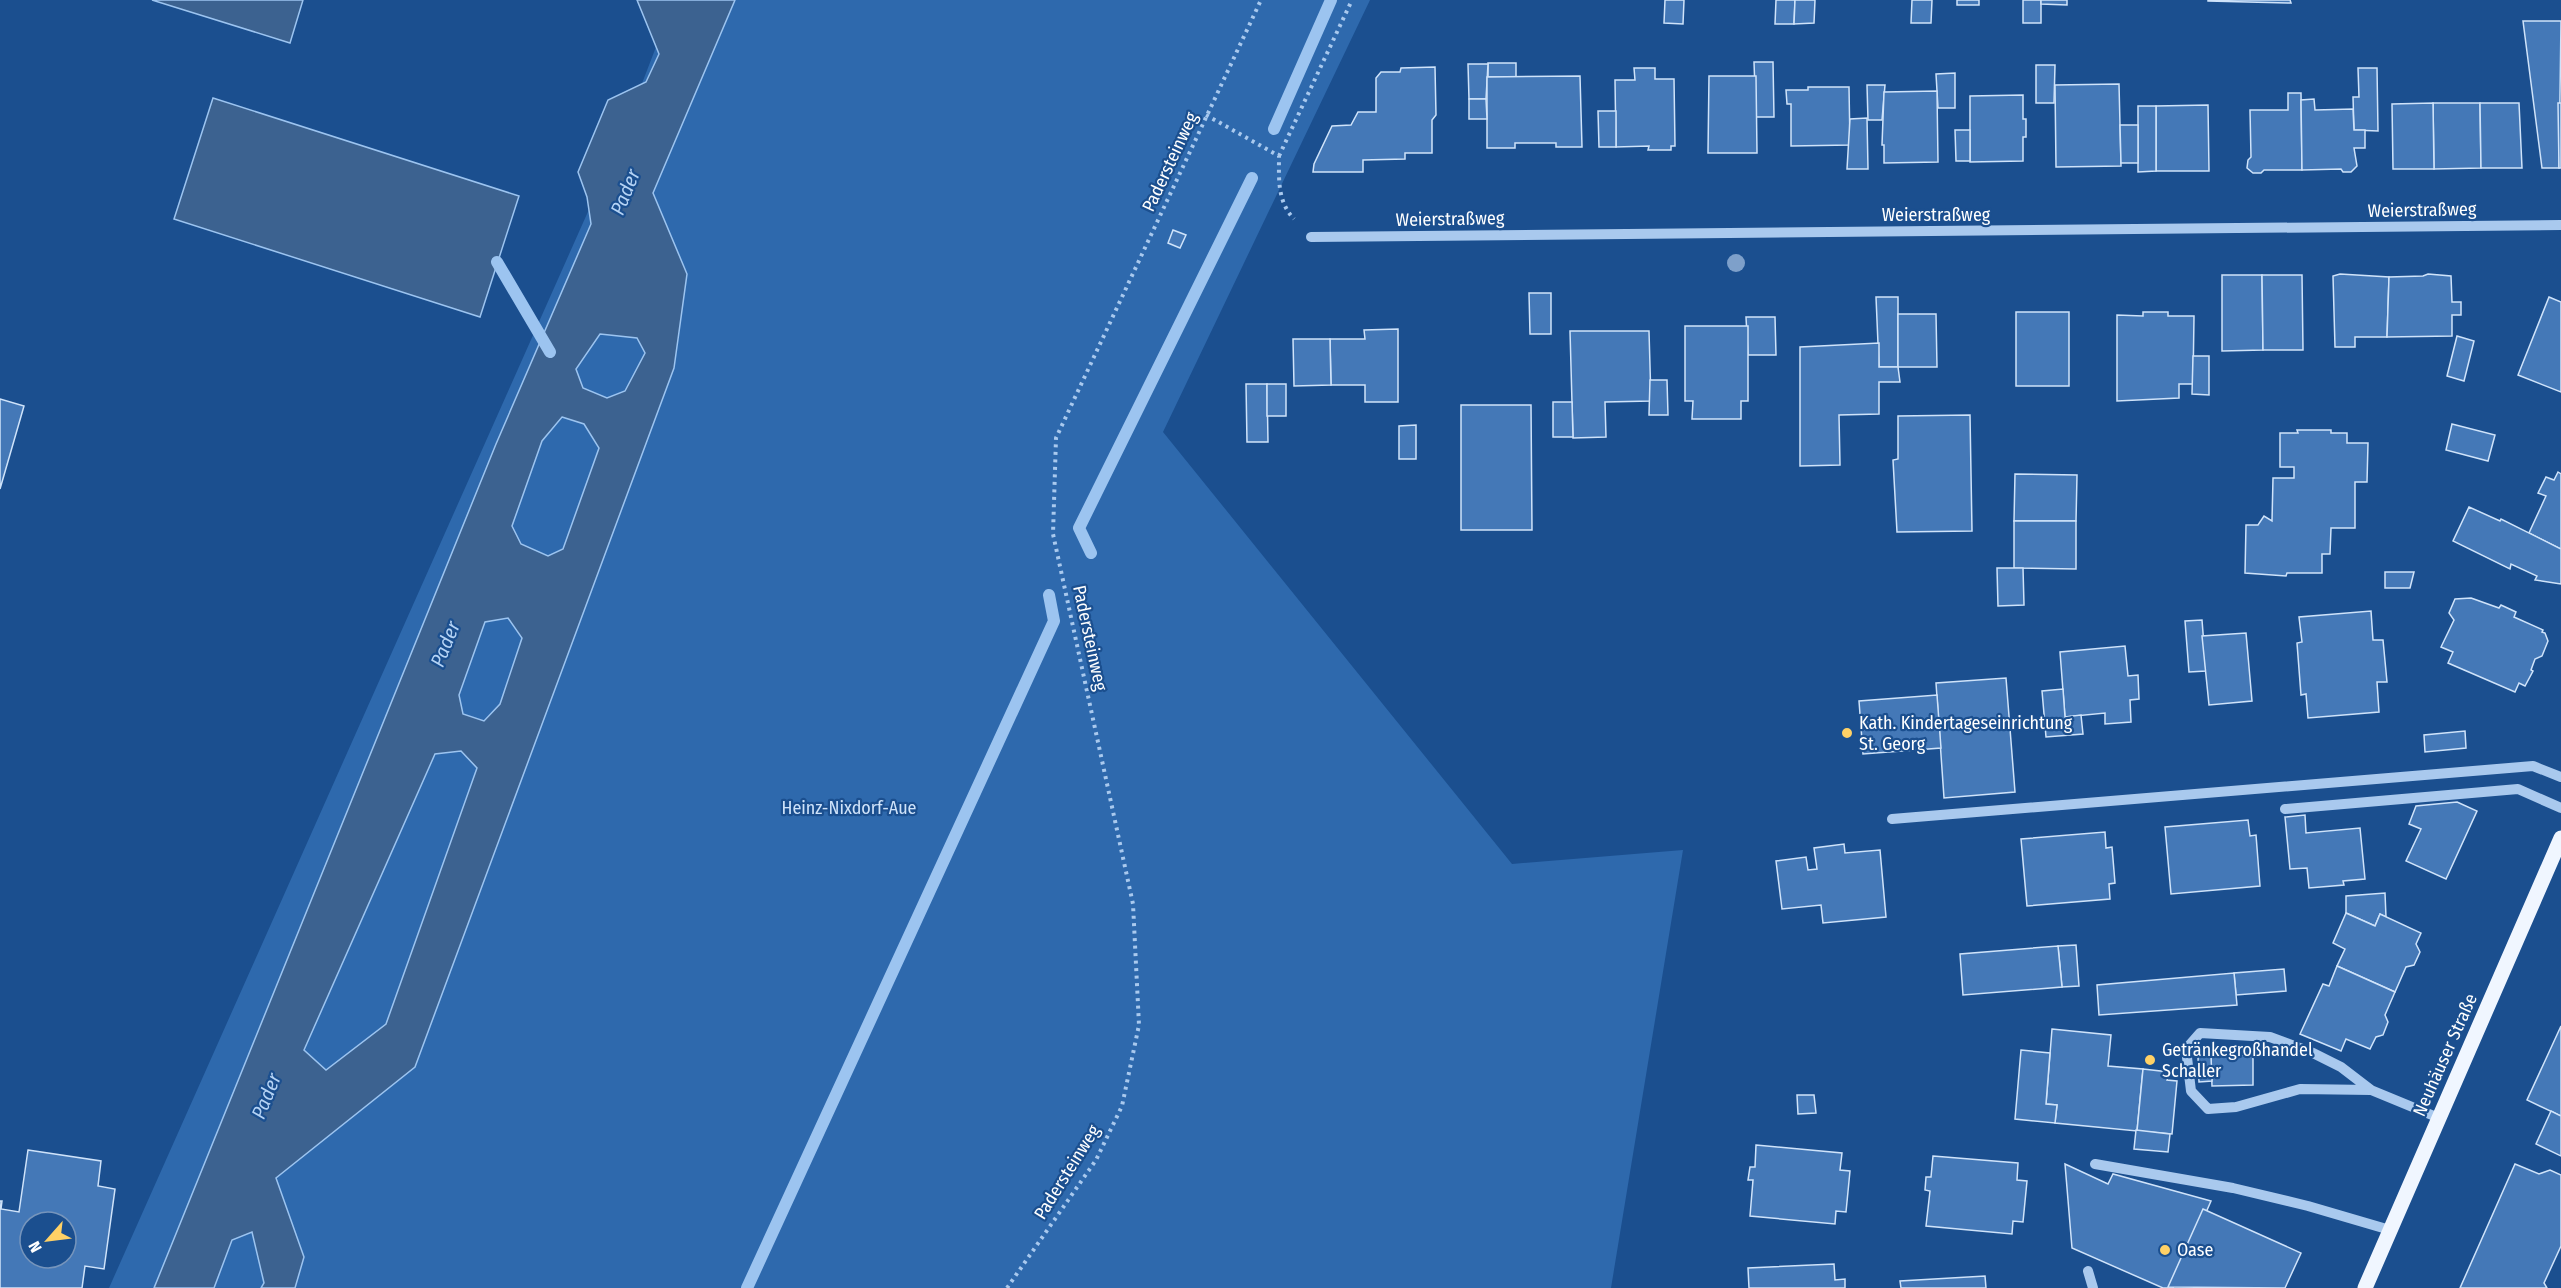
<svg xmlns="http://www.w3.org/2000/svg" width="2561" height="1288" font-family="'Fira Sans Condensed',sans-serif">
<rect width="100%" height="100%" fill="#1b4f8f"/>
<path fill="#2e69ad" d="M674,0h696l-207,432 349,432 171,-14 -72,438h-1502l514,-1155z"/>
<g fill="#3c6290" stroke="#9cc4f0" stroke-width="1.5" fill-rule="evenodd">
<path d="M152,0h151l-13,43z"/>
<path d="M637,0h98l-82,193 34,81 -13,94 -259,699 -139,111 28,79 -9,31h-34l3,-5 -12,-51 -20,8 -18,48h-60l342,-844 95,-220 -4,-27 -9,-25 30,-72 38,-18 13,-28zM600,334l37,4 8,15 -20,38 -18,7 -24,-10 -7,-19zM562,417l22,7 15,24 -36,101 -15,7 -27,-12 -9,-18 30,-85zM508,618l14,20 -22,66 -16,17 -21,-7 -4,-19 26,-73zM461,751l16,17 -91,256 -60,46 -22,-20 131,-296z"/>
<path d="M213,98l306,98 -39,121 -306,-98z"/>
</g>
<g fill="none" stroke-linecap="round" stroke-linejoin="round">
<g stroke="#9cc4f0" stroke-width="12">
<path d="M1274,129l57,-129"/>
<path d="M497,262l53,90"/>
<path d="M1091,553l-12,-25 173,-350"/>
<path d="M747,1288l307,-667 -5,-26"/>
</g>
</g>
<g fill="#4478b7" stroke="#cfe3fa" stroke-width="1.5" fill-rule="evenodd">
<path d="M1665,0h19l-1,24 -19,-1z"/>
<path d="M1776,0h19l-1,24h-19z"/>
<path d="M1795,0h20l-1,23 -20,1z"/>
<path d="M1912,0h20l-1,23h-20z"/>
<rect x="1957" y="0" width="22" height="5"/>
<rect x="2023" y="0" width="18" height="23"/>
<path d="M2041,0h26v5l-26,-1z"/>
<path d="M2290,0l1,3 -83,-2v-1z"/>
<path d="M2523,21h38l-2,147h-17z"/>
<path d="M1754,62h19l1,55h-18z"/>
<path d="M1516,63v14h-28v-14z"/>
<path d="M1468,64h20l-2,35h-17z"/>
<path d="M2036,65h19l-1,38h-18z"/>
<path d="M1435,67l1,48 -4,5v33h-27v6l-42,1v12h-50l1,-8 18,-38 19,-1 7,-13h18v-34l5,-6h19l1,-4z"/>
<path d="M1634,68h21v11h19l1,67h-4v4h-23l1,-4 -33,1 -1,-67h20z"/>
<path d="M2358,68h19l1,63 -24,-1 -1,-33h6z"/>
<path d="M1955,73v35h-17l-2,-34z"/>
<path d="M1580,76l2,71h-26v-4h-41v5h-28v-71z"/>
<path d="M1709,76h47l1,77h-49z"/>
<path d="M2119,84l2,82 -65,1 -1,-82z"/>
<path d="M1867,85h18l-3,35h-14z"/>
<path d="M1808,87h41l1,58 -59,1v-42h-4l-1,-14h22z"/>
<path d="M1937,91l1,71 -54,1v-18h-2l2,-53z"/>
<path d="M2288,93h13l1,77h-38l-3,3h-8l-6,-5 1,-8 3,-3 -1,-47h38z"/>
<path d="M2023,95v24h3v18h-3v24l-53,1v-66z"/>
<path d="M1469,99h17l1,20h-18z"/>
<path d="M2314,99l1,11 38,-1 1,21h11v18h-11l3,18 -6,6h-8l-2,-3 -39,1 -1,-70z"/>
<path d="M2433,103h47l1,65 -47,1z"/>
<path d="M2433,103l1,66h-41l-1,-65z"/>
<path d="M2480,103h39l3,65h-41z"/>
<path d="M2558,103h3v65h-2z"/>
<path d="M2208,105l1,66h-53v-65z"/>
<path d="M2138,106h18v65l-18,1z"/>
<path d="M1598,111h18v36h-17z"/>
<path d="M1867,118l1,51h-21l3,-50z"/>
<path d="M2120,125h18v38h-17z"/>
<path d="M1955,130h15v31h-14z"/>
<path d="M1173,230l13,5 -6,13 -12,-5z"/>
<path d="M2340,274l49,3 -2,60h-32v10h-20l-2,-71z"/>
<path d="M2428,274l23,2 1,26h9v13h-9v21l-65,1 2,-60 34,-1z"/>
<path d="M2222,275h40l1,75 -41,1z"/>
<path d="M2262,275h40l1,75h-40z"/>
<path d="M1529,293h22v41h-21z"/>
<path d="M1876,297h22v70h-19z"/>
<path d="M2549,297l12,5v90l-43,-17z"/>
<rect x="2016" y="312" width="53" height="74"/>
<path d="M2143,312h25v4h26l-1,68h-14v14l-62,3v-86l26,1z"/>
<path d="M1898,314h38l1,53h-39z"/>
<path d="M1746,317h29l1,38h-28z"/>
<path d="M1685,326h63v75h-7v18h-49l1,-18h-8z"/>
<path d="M1398,329v73h-33v-17h-34l-1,-46h35l-1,-9z"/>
<path d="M1570,331h79l2,70 -46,1 1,35 -33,1z"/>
<path d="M2457,336l17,5 -10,40 -17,-5z"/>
<path d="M1293,339h37l1,46 -37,1z"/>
<path d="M1879,343v24h19l2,15h-21v32l-40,1 1,50 -40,1v-119z"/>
<path d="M2193,356h16v39l-17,-1z"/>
<path d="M1650,380h17l1,35h-19z"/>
<path d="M1246,384h21l1,58h-21z"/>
<rect x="1267" y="384" width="19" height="32"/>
<path d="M0,399l24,7 -24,83z"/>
<path d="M1553,402h19l1,35h-20z"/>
<path d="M1461,405h70l1,125h-71z"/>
<path d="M1970,415l2,116 -75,1 -4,-72 5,-1v-43z"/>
<path d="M2452,424l43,11 -7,26 -42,-11z"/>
<path d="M1416,425v34h-17v-33z"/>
<path d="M2297,430h34v3h16v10h21l-1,39h-12v46h-24l-1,26h-8v19h-35l-1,3 -41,-3 1,-48h12l6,-9 8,5 1,-43h21v-11h-14v-34h18z"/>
<path d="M2558,472l3,2v75l-32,-16 17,-37 -8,-3 8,-16 8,3z"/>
<path d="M2015,474l62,1 -1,46h-62z"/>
<path d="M2469,507l31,14 1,-2 60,30v35l-26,-4 2,-4 -26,-12 -1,5 -57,-28z"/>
<path d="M2014,521h62v48l-62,-1z"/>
<path d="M1997,568h26l1,37 -26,1z"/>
<path d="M2385,572h29l-4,16h-25z"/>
<path d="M2471,598l28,10 2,-3 15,7 -2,5 29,13 -1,2 3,1 3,8 -6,15 -7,3 -4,11 2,1 -8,15 -6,-3 -4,9 -67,-29 5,-11 -12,-5 13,-27 -5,-7 6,-14z"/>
<path d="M2371,611l2,29h10l4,42h-10l2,30 -71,6 -2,-24 -5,1 -4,-52 5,-1 -3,-25z"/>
<path d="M2202,620l4,51 -17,1 -4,-51z"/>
<path d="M2246,633l6,68 -43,4 -7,-69z"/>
<path d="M2125,646l3,30 10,-1 1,24 -9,1 1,22 -26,2v-11l-40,4 -5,-65z"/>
<path d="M2006,678l9,114 -71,6 -8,-115z"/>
<path d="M2063,689l2,28 16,-2 2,19 -37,3 -4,-46z"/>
<path d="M1937,695l4,53 -78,6 -4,-53z"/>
<path d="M2465,731l1,17 -41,4 -1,-17z"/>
<path d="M2457,802l20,9 -31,68 -40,-18 15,-32 -12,-5 7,-18z"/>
<path d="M2305,815l1,18 54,-5 5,51 -22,2 1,4 -35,3 -2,-20 -17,1 -5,-52z"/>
<path d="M2248,820l2,16 6,-1 4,51 -89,8 -6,-67z"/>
<path d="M2105,832l1,16 6,-1 3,36 -6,1 1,15 -83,7 -6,-67z"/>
<path d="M1844,844l1,9 35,-3 6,67 -63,6 -2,-18 -39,4 -6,-48 30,-4 2,13 9,-1 -3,-21z"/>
<path d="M2385,893l1,24 -6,-3 -5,12 -29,-13v-17z"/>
<path d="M2346,913l29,13 5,-12 41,19 -5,11 4,8 -6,13 -8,2 -11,25 -58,-26 8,-17 -12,-6z"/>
<path d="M2076,945l3,41 -17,1 -4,-41z"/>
<path d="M2058,946l4,41 -99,8 -3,-41z"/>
<path d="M2337,966l58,26 -10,23 3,7 -5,13 -7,2 -6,12 -24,-10 -5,12 -41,-17 23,-50 6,2z"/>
<path d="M2284,969l2,22 -50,4 -2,-22z"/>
<path d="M2234,973l3,32 -138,10 -2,-30z"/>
<path d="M2561,1026v90l-34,-16z"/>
<path d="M2052,1029l59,6 -3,31 35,3 -6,62 -82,-8 2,-18 -11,-1z"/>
<path d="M2021,1050l29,3 -4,51 11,1 -2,18 -40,-4z"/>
<path d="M2253,1055v30l-41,1 -1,-30z"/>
<path d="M2211,1056l1,25 -13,1 -1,-25z"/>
<path d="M2143,1069l26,3 -2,8 10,1 -5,53 -35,-3z"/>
<path d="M1797,1095h17l2,18 -18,1z"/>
<path d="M2551,1111l10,5v40l-25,-12z"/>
<path d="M2136,1130l34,4 -2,18 -34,-3z"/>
<path d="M1756,1145l86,8 -2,17 10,1 -4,41 -10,-1 -1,13 -85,-8 3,-36h-5l2,-13h5z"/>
<path d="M28,1150l73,11 -3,25 17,3 -11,80 -19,-3 -3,22h-82v-87h2l-1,8 18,3zM30,1222h36v36h-36z"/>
<path d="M1933,1156l85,7 -1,17 10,1 -4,41 -10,-1 -1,13 -86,-8 4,-35 -5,-1 1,-13h5z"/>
<path d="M2065,1164l43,20 5,-10 98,27 -38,87h-10l-91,-40z"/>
<path d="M2515,1164l24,10 11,-4 11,5v71l-17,37 3,5h-87z"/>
<path d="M2203,1209l98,44 -16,35 -117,-1z"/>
<path d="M1834,1264l1,16 10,-1v9h-96l-1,-20z"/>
<path d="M1985,1276l1,12h-85l-1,-7z"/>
</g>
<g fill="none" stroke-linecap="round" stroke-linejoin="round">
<g stroke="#a9c9ee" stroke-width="4" stroke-dasharray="3 4.5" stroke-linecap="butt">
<path d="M1206,115l73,41c0,23 -2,45 15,63"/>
<path d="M1279,156l73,-156"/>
<path d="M1007,1288l89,-128 26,-54 17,-81 -6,-121 -80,-370 3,-96 205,-438"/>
</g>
<g stroke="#a9c9ee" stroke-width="10">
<path d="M1311,237l1250,-12"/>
<path d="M2285,809l233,-20 43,19"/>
<path d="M1892,819l641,-53 28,11"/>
<path d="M2371,1090l-71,-1 -64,18 -28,2 -17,-18 -5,-42 14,-16 70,4 43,16 28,14 30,23 68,28"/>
<path d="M2095,1164l138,24 75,18 82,24"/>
<path d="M2088,1271l5,17"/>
</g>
<path stroke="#f0f6ff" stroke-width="15" d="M2365,1288l196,-450"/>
</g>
<circle fill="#7ea0ca" cx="1736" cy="263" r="9"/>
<g fill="#ffd166" stroke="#1b4f8f" stroke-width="2">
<circle cx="1847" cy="733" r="6"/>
<circle cx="2150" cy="1060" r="6"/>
<circle cx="2165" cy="1250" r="6"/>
</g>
<g text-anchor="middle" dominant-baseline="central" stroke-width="4.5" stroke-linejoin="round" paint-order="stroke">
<g font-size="18" fill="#fff" stroke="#1b4f8f">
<text transform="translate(1170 162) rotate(-65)">Padersteinweg</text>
<text transform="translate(2422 210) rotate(-1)">Weierstraßweg</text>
<text x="1936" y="215">Weierstraßweg</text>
<text transform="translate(1450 219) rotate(-1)">Weierstraßweg</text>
<text transform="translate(1090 638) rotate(78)">Padersteinweg</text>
<text transform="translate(2445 1055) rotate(-66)">Neuhäuser Straße</text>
<text transform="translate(1067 1172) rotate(-58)">Padersteinweg</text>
</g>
<g font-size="18" fill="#fff" stroke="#1b4f8f" text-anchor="start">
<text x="1859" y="723">Kath. Kindertageseinrichtung<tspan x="1859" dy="21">St. Georg</tspan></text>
<text x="2162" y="1050">Getränkegroßhandel<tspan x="2162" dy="21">Schaller</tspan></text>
<text x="2177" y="1250">Oase</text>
</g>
<g font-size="18" fill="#cfe3fa" stroke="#1b4f8f">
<text x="849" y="808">Heinz-Nixdorf-Aue</text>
</g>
<g font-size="20" font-style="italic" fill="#b5d3f5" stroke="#1b4f8f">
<text transform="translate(625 192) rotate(-68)">Pader</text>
<text transform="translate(445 644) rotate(-68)">Pader</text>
<text transform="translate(266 1096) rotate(-68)">Pader</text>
</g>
</g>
<g transform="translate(48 1240) rotate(242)"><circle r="28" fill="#1b4f8f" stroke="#7695bc" stroke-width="1.5"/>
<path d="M0-4.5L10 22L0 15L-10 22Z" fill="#ffd166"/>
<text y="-9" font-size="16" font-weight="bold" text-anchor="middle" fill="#ffffff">N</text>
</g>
</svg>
